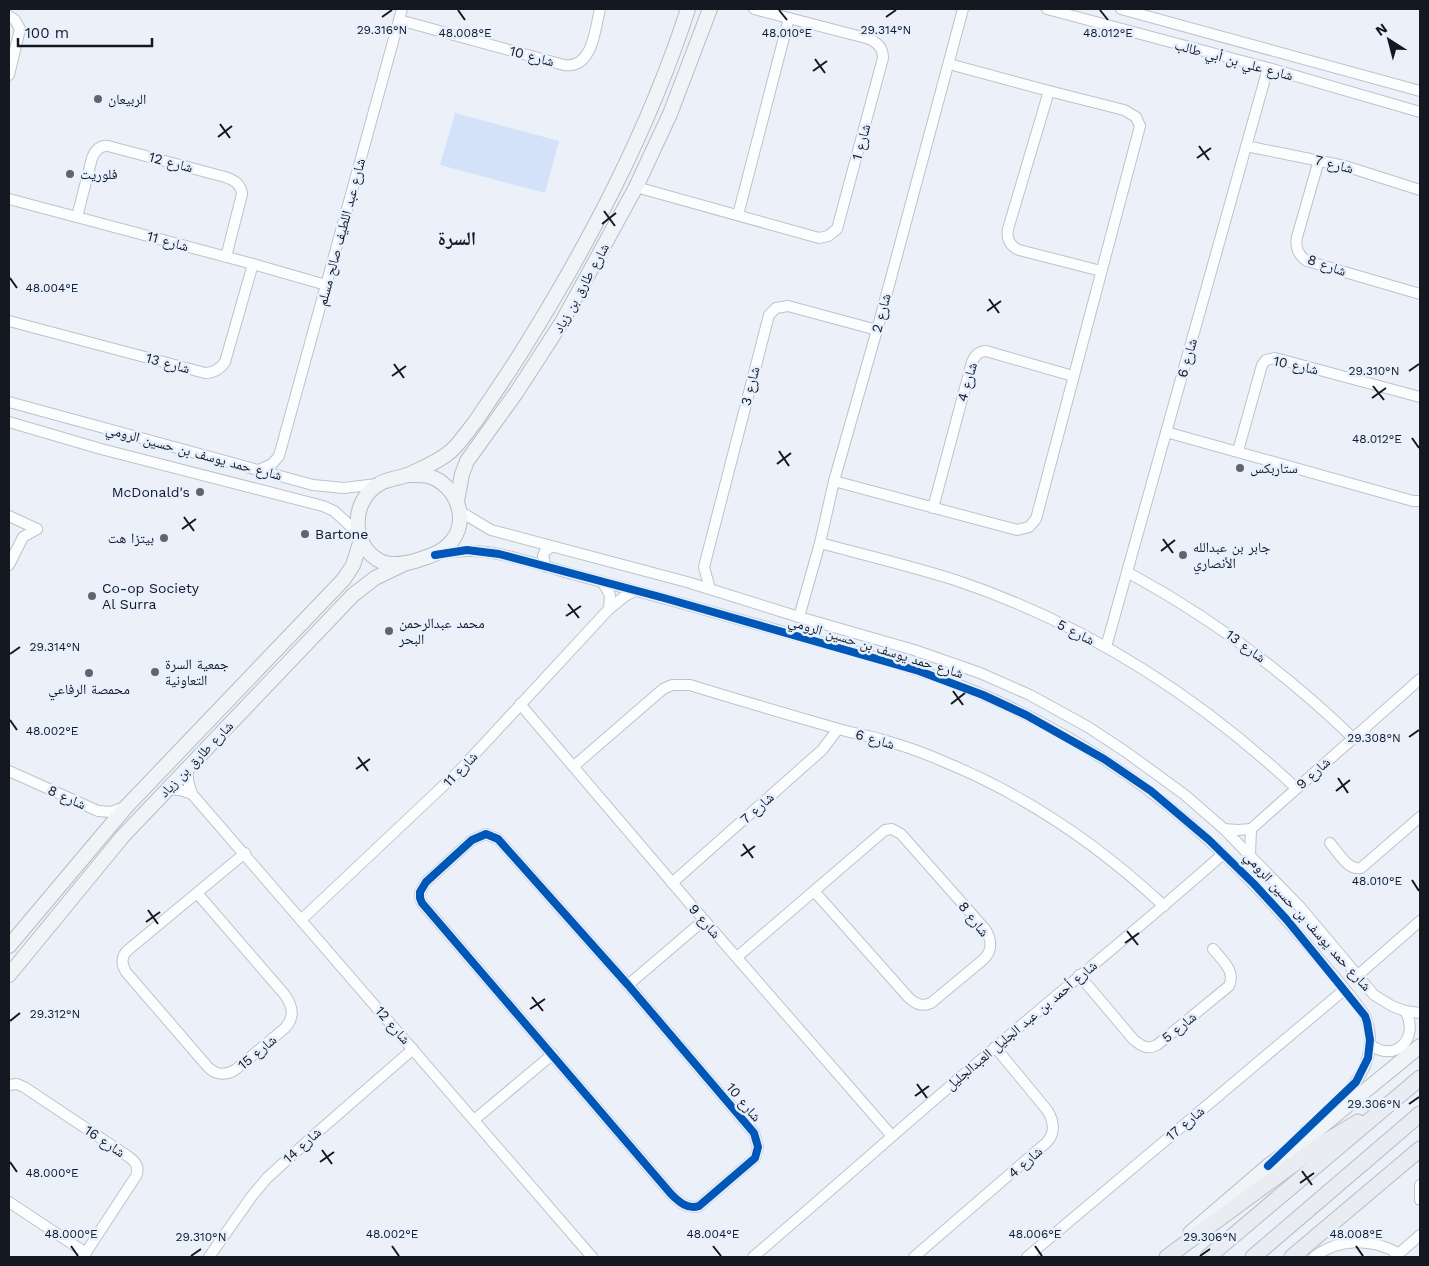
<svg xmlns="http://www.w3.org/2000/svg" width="1429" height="1266" font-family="'Work Sans','Noto Naskh Arabic',sans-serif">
<rect width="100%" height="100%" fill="#ecf1f9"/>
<path fill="#d3e2f9" d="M455,113l104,28 -14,52 -105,-28z"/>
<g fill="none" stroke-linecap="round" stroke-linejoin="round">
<g stroke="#bec3ca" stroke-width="12">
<g id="minor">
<path d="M1047,9l221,59 152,44"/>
<path d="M1121,9l299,82"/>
<path d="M9,16l6,4 5,9 -11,46"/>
<path d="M399,20l165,45c29,4 31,-36 36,-56"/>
<path d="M1049,91l-41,138c-2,9 2,17 11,21l82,21"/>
<path d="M1246,146l99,20 75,24"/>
<path d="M1319,160l-22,77c-2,11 1,18 10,24l113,33"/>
<path d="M636,187l183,51 9,-2 9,-7 46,-171c0,-11 -7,-17 -17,-20l-112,-29"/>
<path d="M9,199l244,65 73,21"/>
<path d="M738,215l51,-197"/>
<path d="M77,217l15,-59c3,-7 8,-13 16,-12l117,31c9,3 16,7 17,17l-16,63"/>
<path d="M9,321l196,52c8,0 15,-4 20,-11l28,-98"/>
<path d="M9,402l304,83 31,3 33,-4"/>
<path d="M9,422l92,27 222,57 11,5 24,22"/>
<path d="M1166,432l247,69h7"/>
<path d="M1238,451l24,-86 4,-5 9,-2 145,39"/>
<path d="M261,469l11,-5 7,-8 123,-447"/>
<path d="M834,481l183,49 12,-3 7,-8 104,-393 -4,-9 -12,-7 -75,-19 -100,-27"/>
<path d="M933,508l39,-146c3,-7 7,-11 14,-11l87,25"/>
<path d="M461,512l30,18 196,52 112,35 115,33 66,23 50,22 58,32 38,25 59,43 39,34 77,79 73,87 18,11 13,5 15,2"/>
<path d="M9,516l28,13"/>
<path d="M820,543c45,12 91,23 135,37 129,43 243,116 341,208"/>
<path d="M438,554c43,-9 73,3 114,14 29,9 59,16 88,24 60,16 118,33 177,49 57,16 115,31 169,55 135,59 232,141 325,253 17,21 40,45 54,67 3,7 5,16 5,24 1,42 -42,69 -69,95"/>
<path d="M9,565l14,-28 14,-8"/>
<path d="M546,567l-3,-11 2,-5 6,-4"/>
<path d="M1127,572c85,46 157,99 226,166"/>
<path d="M603,583l7,12 -1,14"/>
<path d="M710,589l-6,-22 65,-252 7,-7 12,-2 89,24"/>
<path d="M799,617l21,-74 14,-62 43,-151 86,-321"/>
<path d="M1106,647l162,-579"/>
<path d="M520,704l184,216 188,216"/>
<path d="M574,766l89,-77 9,-4h18c48,15 97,29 145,43 16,5 32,7 48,12 22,6 44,14 64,23 82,34 153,83 217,143"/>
<path d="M188,767v14l4,13 400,463"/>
<path d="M9,771l89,40 13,1 14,-5"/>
<path d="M167,790h13l12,4"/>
<path d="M1224,829l14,1 13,-1"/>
<path d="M1251,829l169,-150"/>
<path d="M486,834l12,5 130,146 126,148 4,14 -3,11 -56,48c-11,4 -20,-4 -28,-12l-249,-291 -2,-5v-6l6,-10 46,-42z"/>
<path d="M1330,843c8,9 18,28 31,25l59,-51"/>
<path d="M1250,855l1,-26"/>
<path d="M672,883l150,-133 16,-21"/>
<path d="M197,893l88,102c8,12 10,22 0,33l-50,42c-10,6 -20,5 -28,-4l-81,-94c-5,-8 -5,-16 2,-22l117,-97"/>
<path d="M301,920l158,-149 150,-162 16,-13 10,-5"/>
<path d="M737,957l141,-121 7,-6 7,-1 9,5 84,95c7,11 8,20 -1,30l-53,44c-9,4 -15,1 -22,-5l-95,-107"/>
<path d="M1079,975l54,64c8,7 14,11 24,6l72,-59c7,-15 -7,-26 -16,-37"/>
<path d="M1357,976l63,-55"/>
<path d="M628,985l76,-65"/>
<path d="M1370,1044c24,21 51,-7 35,-33"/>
<path d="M9,1085l8,-1 7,3 105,70c7,5 11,11 7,19l-53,81"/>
<path d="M474,1120l79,-66"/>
<path d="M1420,1185v15"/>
<path d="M9,1202l77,51"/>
<path d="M209,1257l43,-61 15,-18 45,-41 101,-88"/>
<path d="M753,1257c81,-69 161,-141 243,-210 75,-65 153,-127 227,-193"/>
<path d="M914,1257l132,-114c10,-10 8,-22 1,-33l-52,-63"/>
<path d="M1027,1257l317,-267"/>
<path d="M1314,1257c25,-19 57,-19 84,-4"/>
<path d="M1395,1257l25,-22"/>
</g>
</g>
<g stroke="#b6bcc5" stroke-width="16">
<g id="major">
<path d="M408,475c14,-7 31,-13 43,-24 9,-8 16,-19 24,-29 15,-22 30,-44 44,-66 69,-110 129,-224 169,-347"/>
<path d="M408,475c9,0 18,-1 26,3 27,13 36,49 12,69 -9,8 -20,10 -31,14 -11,3 -22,5 -33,1 -32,-15 -32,-61 -3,-78 8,-5 20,-6 29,-9z"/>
<path d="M457,501l5,-27 5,-13 49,-68 46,-71 74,-135 34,-73 40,-105"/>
<path d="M9,946l117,-139 218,-228 9,-14 8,-25"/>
<path d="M9,975l114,-139 230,-241 22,-17 29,-14"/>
<path d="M1190,1233l78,-67 48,-35 104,-85"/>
</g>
</g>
<g stroke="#b6bcc5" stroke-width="17">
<g id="highway">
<path d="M1167,1257l150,-110 41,-25"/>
<path d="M1208,1257l212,-179"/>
<path d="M1253,1257l167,-143"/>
<path d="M1292,1257l128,-108"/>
</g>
</g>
<use href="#minor" stroke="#fcfdfe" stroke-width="10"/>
<use href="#major" stroke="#f0f4f7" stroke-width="14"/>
<use href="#highway" stroke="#e9edf2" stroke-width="15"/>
<g stroke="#e7f0fe" stroke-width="11">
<g id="cycleway">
<path d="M435,555l32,-5 32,4 165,44 255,73 64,24 43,20 78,44 47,32 58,49 45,44 33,36 57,70 21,26 2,6 3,18 -2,18 -12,24 -88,84"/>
<path d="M486,834l12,5 130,146 126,148 4,14 -3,11 -56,48c-11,4 -20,-4 -28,-12l-249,-291 -2,-5v-6l6,-10 46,-42z"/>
</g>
</g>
<use href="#cycleway" stroke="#0057b8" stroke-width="8"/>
</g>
<path fill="none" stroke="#141921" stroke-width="2" d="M458,10l7,10M779,10l8,10M1100,10l8,10M382,17l10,-7M886,17l10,-7M815,59l10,14M813,71l14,-10M220,124l10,14M218,137l14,-11M1199,146l10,14M1197,158l14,-10M604,211l11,15M602,224l14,-11M10,278l7,10M989,299l10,14M987,311l14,-10M394,364l10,14M1409,371l10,-7M392,376l14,-10M1373,386l11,14M1372,398l14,-10M1412,438l7,10M779,451l10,15M777,464l14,-11M184,517l10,14M182,529l14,-10M1163,539l10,14M1161,551l14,-11M568,604l11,14M566,616l15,-10M10,654l10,-7M953,691l10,14M951,704l14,-11M10,720l7,10M1409,737l10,-7M358,757l10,14M356,769l14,-10M1338,778l10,15M1336,791l14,-11M743,844l10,14M741,856l14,-10M1412,880l7,11M148,910l10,14M146,922l14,-10M1127,931l11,14M1125,943l14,-10M532,997l11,14M530,1009l15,-10M10,1021l10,-8M917,1084l10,14M915,1096l14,-10M1409,1104l10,-7M322,1150l10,14M10,1162l7,10M320,1162l14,-10M1302,1171l10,14M1300,1183l14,-10M71,1246l7,10M392,1246l7,10M713,1246l8,10M1035,1246l7,10M1356,1246l7,10M191,1256l10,-7M1200,1256l10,-7"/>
<g fill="#60656d" stroke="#e7f0fe" stroke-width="2">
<circle cx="98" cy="99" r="5"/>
<circle cx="70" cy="174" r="5"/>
<circle cx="1240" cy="468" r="5"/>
<circle cx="200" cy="492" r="5"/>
<circle cx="305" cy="534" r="5"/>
<circle cx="164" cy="538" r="5"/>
<circle cx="1183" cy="555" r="5"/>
<circle cx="92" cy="596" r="5"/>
<circle cx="389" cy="631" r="5"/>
<circle cx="155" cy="672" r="5"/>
<circle cx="89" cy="673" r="5"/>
</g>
<g text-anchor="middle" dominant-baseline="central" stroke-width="5" stroke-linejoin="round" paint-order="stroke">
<g font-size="14" fill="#141921" stroke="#e7f0fe">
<text transform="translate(532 56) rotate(15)">شارع 10</text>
<text transform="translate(1234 60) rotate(15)">شارع علي بن أبي طالب</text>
<text transform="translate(861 142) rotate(-75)">شارع 1</text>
<text transform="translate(171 162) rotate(15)">شارع 12</text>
<text transform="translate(1334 164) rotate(14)">شارع 7</text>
<text transform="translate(341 232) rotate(-75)">شارع عبد اللطيف صالح مسلم</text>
<text transform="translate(168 241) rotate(15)">شارع 11</text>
<text transform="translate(1327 265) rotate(19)">شارع 8</text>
<text transform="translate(581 288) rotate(-61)">شارع طارق بن زياد</text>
<text transform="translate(881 313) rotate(-75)">شارع 2</text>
<text transform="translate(1187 358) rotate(-74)">شارع 6</text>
<text transform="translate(168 363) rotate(15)">شارع 13</text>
<text transform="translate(1296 365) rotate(12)">شارع 10</text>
<text transform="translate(967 382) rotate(-74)">شارع 4</text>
<text transform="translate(750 386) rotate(-76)">شارع 3</text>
<text transform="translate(194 452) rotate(15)">شارع حمد يوسف بن حسين الرومي</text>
<text transform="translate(1076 632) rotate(27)">شارع 5</text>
<text transform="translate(1246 646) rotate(36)">شارع 13</text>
<text transform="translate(876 647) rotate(17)">شارع حمد يوسف بن حسين الرومي</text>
<text transform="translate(875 739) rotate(16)">شارع 6</text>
<text transform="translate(196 759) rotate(-46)">شارع طارق بن زياد</text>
<text transform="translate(460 769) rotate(-46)">شارع 11</text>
<text transform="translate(1313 773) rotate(-42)">شارع 9</text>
<text transform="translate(67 797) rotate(24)">شارع 8</text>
<text transform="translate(757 808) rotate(-42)">شارع 7</text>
<text transform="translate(974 919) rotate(52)">شارع 8</text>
<text transform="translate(705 921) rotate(49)">شارع 9</text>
<text transform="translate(1308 921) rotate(48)">شارع حمد يوسف بن حسين الرومي</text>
<text transform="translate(393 1025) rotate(49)">شارع 12</text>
<text transform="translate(1021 1025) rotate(-40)">شارع أحمد بن عبد الجليل العبدالجليل</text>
<text transform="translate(1179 1027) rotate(-39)">شارع 5</text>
<text transform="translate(257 1052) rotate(-40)">شارع 15</text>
<text transform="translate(744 1102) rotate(50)">شارع 10</text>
<text transform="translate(1185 1123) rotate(-40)">شارع 17</text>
<text transform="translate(105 1141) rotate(34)">شارع 16</text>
<text transform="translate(302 1145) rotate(-42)">شارع 14</text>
<text transform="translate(1025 1162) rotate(-41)">شارع 4</text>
</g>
<g font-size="14" fill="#141921" stroke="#e7f0fe" text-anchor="start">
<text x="108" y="99">الربيعان</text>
<text x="80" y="174">فلوريت</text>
<text x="1250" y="468">ستاربكس</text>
<text x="190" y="492" text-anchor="end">McDonald's</text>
<text x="315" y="534">Bartone</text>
<text x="154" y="538" text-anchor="end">بيتزا هت</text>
<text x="1193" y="547">جابر بن عبدالله<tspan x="1193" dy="16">الأنصاري</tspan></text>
<text x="102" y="588">Co-op Society<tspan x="102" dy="16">Al Surra</tspan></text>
<text x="399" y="623">محمد عبدالرحمن<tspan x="399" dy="16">البحر</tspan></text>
<text x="165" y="664">جمعية السرة<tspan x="165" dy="16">التعاونية</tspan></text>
<text x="89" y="689" text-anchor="middle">محمصة الرفاعي</text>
</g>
<g font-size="19" font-weight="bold" fill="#141921" stroke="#e7f0fe">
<text x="457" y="238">السرة</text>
</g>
</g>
<g font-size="12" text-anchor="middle" fill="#141921" stroke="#e7f0fe" stroke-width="5" stroke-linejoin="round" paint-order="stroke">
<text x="382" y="34">29.316°N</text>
<text x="886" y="34">29.314°N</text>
<text x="465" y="37">48.008°E</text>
<text x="787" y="37">48.010°E</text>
<text x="1108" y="37">48.012°E</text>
<text x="52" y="292">48.004°E</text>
<text x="1374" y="375">29.310°N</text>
<text x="1377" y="443">48.012°E</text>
<text x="55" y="651">29.314°N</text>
<text x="52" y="735">48.002°E</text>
<text x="1374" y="742">29.308°N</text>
<text x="1377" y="885">48.010°E</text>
<text x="55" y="1018">29.312°N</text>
<text x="1374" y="1108">29.306°N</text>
<text x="52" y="1177">48.000°E</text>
<text x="71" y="1238">48.000°E</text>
<text x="392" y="1238">48.002°E</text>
<text x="713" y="1238">48.004°E</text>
<text x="1035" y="1238">48.006°E</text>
<text x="1356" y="1238">48.008°E</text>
<text x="201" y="1241">29.310°N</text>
<text x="1210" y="1241">29.306°N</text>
</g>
<rect width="1429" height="1266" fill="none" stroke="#141921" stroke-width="20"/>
<g transform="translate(1389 40) rotate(324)" stroke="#e7f0fe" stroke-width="4" paint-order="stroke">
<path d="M0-4L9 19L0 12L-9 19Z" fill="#141921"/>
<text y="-8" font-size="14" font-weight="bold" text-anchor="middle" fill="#141921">N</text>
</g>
<path d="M18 38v8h134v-8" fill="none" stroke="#141921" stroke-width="2.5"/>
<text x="25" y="38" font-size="15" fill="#141921" stroke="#e7f0fe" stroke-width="4" paint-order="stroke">100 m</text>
</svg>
